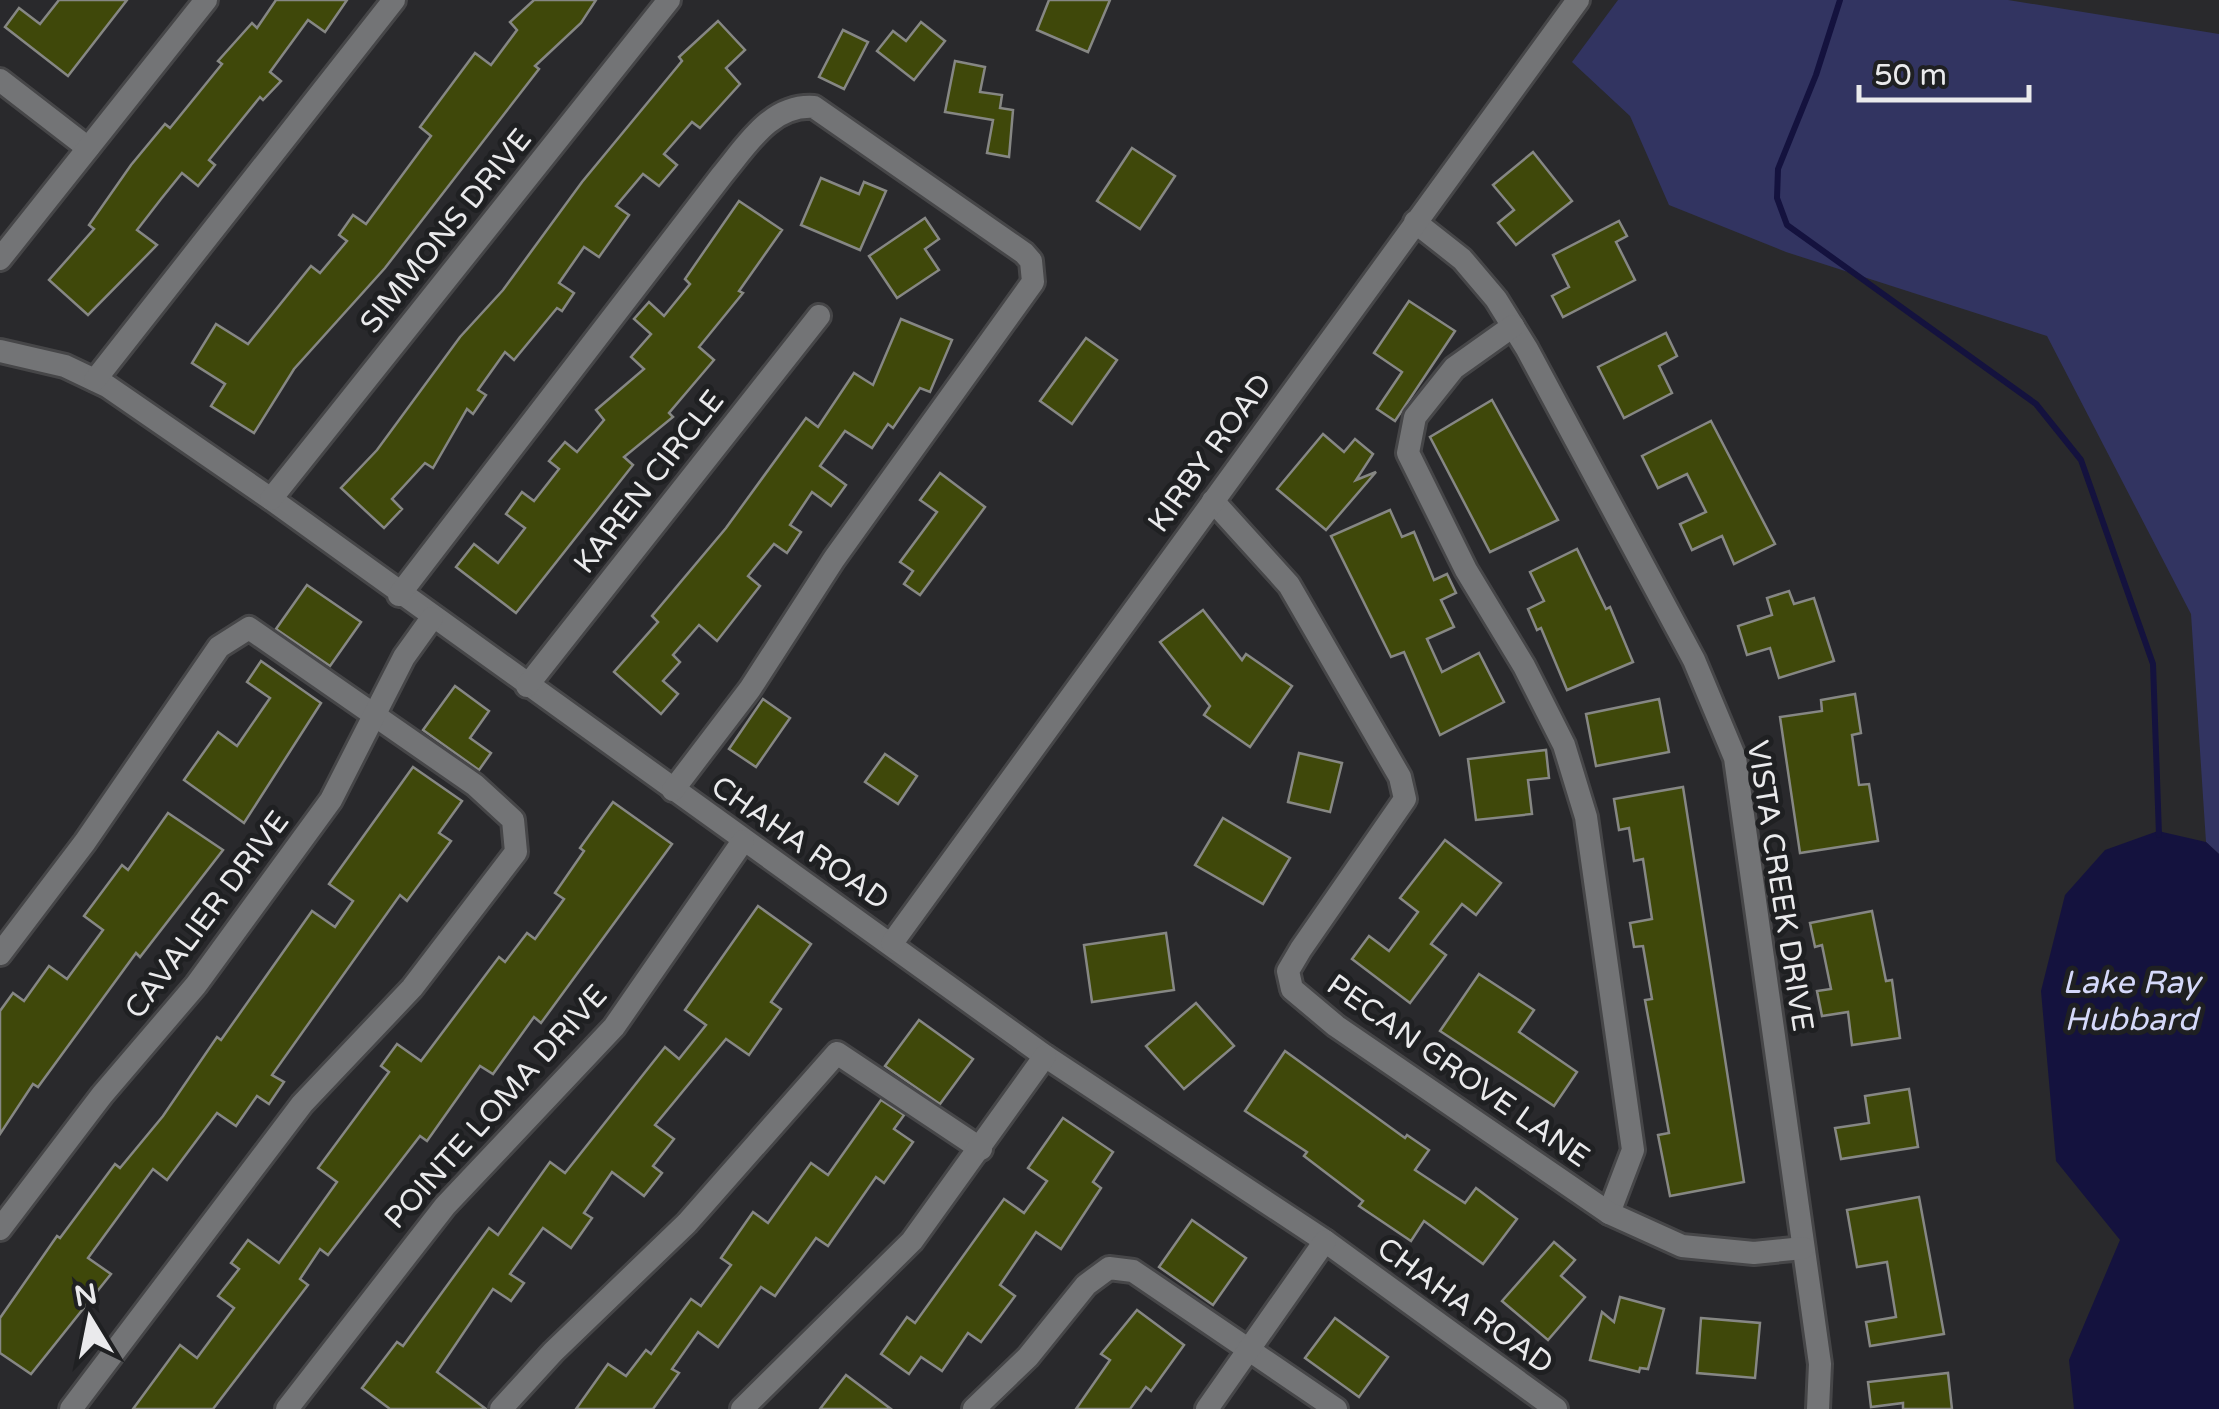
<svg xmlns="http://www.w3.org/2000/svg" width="2219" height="1409" font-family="'Varela Round',sans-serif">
<rect width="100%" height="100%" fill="#29292c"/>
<path fill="#323461" d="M1618,0h390l211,34v820l-13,-12 -15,-228 -144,-278 -261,-84 -117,-47 -39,-89 -58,-54z"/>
<path fill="#14123e" d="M2158,831l48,11 13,12v555h-145l-5,-49 51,-120 -64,-79 -15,-170 24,-96 40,-45z"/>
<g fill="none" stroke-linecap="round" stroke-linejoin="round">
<path stroke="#14123e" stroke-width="6" d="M1840,0l-24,75 -38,94 -1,29 10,27 249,179 45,56 72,204 6,171"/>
</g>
<g fill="#3f480a" stroke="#868784" stroke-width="2.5">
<path d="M59,0h68l-59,76 -63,-49 14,-19 21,16z"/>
<path d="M276,0h71l-22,32 -17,-12 -38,52 11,9 -18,19 -3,-3 -51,63 6,5 -17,21 -16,-13 -21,26 -24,31 20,15 -69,70 -39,-35 45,-51 -5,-4 42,-60 34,-41 5,4 52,-64 -4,-3 34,-38 5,5z"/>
<path d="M534,0h62l-15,23 -46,43 4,3 -154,199 -91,101 -40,64 -43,-27 14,-22 -33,-21 24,-39 32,20 63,-78 9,7 27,-32 -8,-6 14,-20 13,9 65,-88 -11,-9 55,-74 16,12 26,-35 -7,-8z"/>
<path d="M1049,0h61l-22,52 -51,-22z"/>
<path d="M718,21l27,29 -19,18 14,16 -40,44 -8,-6 -28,32 13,11 -18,21 -16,-12 -27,32 13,9 -30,42 -15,-10 -25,36 15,10 -12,18 -5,-3 -43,52 -9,-8 -27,38 8,5 -13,19 -6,-5 -34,59 -8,-5 -33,36 10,10 -18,19 -43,-40 36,-38 83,-113 43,-47 79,-108 100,-121 -3,-4z"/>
<path d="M921,22l24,19 -31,39 -37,-29 16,-20 13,10z"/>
<path d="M843,30l25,12 -24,47 -25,-12z"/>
<path d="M955,61l30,6 -5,25 22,3 -2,13 13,2 -4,47 -22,-4 6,-33 -48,-8z"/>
<path d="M1132,148l43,28 -35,53 -43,-28z"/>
<path d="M1533,152l39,49 -56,44 -18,-22 16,-13 -21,-25z"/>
<path d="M821,178l38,16 5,-12 22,9 -26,59 -59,-25z"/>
<path d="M739,201l43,29 -43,61 4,2 -44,54 15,13 -45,53 4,4 -49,40 9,8 -117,148 -60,-46 18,-23 24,19 27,-35 -19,-14 16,-22 12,9 25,-32 -10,-8 16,-19 12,10 27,-32 -8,-10 48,-41 -13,-12 20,-23 -17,-15 15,-17 15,14 26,-32 -5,-5z"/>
<path d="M925,218l14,21 -14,10 14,21 -42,28 -28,-42z"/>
<path d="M1619,221l8,15 -11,6 19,38 -72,37 -11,-21 17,-9 -16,-32z"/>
<path d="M1409,301l46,30 -60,90 -18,-12 25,-37 -28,-19z"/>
<path d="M901,319l51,21 -22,52 -10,-4 -27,40 -5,-4 -16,24 -27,-17 -25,35 26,19 -15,21 -19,-14 -22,33 11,7 -14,21 -13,-9 -26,32 12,10 -43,55 -18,-16 -26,30 7,7 -17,19 15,13 -17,20 -47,-42 44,-50 -6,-6 74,-88 80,-110 12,9 36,-54 19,12z"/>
<path d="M1666,333l11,23 -18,10 13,27 -48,25 -26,-51z"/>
<path d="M1086,338l31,22 -45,64 -32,-23z"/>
<path d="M1492,400l66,120 -68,32 -60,-115z"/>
<path d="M1711,421l64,123 -41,20 -12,-28 -30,14 -12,-26 26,-12 -19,-38 -29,14 -16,-32z"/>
<path d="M1323,434l21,18 11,-13 18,15 -17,26 20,-8 -50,58 -49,-41z"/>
<path d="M940,473l45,34 -65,88 -16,-11 9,-13 -13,-9 37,-50 -17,-12z"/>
<path d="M1390,510l12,27 12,-5 20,48 13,-6 9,19 -15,7 13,27 -27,12 15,33 37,-19 25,49 -64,33 -36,-83 -13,5 -60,-121z"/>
<path d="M1577,549l29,60 4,-2 23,55 -66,28 -26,-62 -4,2 -9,-21 16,-8 -14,-29z"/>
<path d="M307,585l54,37 -31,44 -54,-37z"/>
<path d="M1789,591l5,13 20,-6 20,63 -55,17 -9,-30 -23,7 -9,-29 34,-11 -5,-17z"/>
<path d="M1203,610l39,50 4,-6 46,32 -42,61 -46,-32 6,-9 -50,-64z"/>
<path d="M261,661l60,42 -77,120 -60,-43 34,-48 19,14 33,-48 -23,-16z"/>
<path d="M455,686l34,25 -19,27 21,15 -12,17 -56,-40z"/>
<path d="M1855,694l6,39 -9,2 7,50 10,-1 9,57 -78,12 -20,-136 42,-6 -1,-11z"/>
<path d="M763,699l27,19 -34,49 -27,-18z"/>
<path d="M1659,699l10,53 -73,14 -10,-52z"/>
<path d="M1546,750l3,28 -21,2 4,34 -56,6 -8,-61z"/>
<path d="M1299,753l43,10 -12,49 -42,-10z"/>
<path d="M885,754l32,22 -19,28 -33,-22z"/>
<path d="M413,767l49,34 -23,32 12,8 -44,60 -7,-6 -128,180 12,7 -15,22 -12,-8 -21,30 -19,-13 -50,67 -14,-11 -65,89 23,16 -80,100 -31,-21v-35l57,-82 3,2 55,-74 5,4 43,-52 54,-79 4,3 91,-129 23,16 18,-26 -24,-17z"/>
<path d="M1683,787l61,395 -74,14 -12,-61 11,-2 -24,-133 7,-1 -9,-53 -9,1 -4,-24 22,-4 -9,-60 -9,2 -5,-33 -10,2 -5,-31z"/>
<path d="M613,802l59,42 -131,179 -7,-6 -41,57 -13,-8 -53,75 -7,-5 -92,119 -8,-6 -20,30 8,6 -95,124h-80l47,-64 17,13 37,-50 -16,-12 21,-27 -8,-6 17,-23 31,23 58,-81 -19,-14 71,-96 -8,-6 16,-22 24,17 78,-104 6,5 22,-29 8,6 29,-40 -9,-6 29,-42 -4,-3z"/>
<path d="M168,813l55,37 -83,107 -4,-4 -98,134 -5,-3 -33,50v-123l13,-18 11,8 25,-35 18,13 36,-49 -19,-14 38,-51 6,5z"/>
<path d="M1223,818l67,40 -27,46 -68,-39z"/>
<path d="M1445,840l56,43 -25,32 -14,-11 -31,40 15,11 -36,48 -58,-44 17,-23 20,15 29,-39 -18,-14z"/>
<path d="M758,906l53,38 -40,58 10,7 -32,46 -23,-16 -71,86 19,14 -21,27 9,7 -18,23 -32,-24 -28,41 8,5 -21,30 -28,-20 -33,46 14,9 -13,18 -18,-12 -56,83 49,37h-96l-28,-21 35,-46 6,4 86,-118 9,7 52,-73 15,11 100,-126 14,12 27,-34 -21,-15z"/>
<path d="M1872,911l14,70 6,-1 8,58 -48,7 -4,-33 -26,4 -5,-25 14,-2 -9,-44 -7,2 -5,-24z"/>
<path d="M1166,933l8,57 -82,12 -8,-57z"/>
<path d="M1479,974l55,36 -15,22 58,40 -23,34 -114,-75z"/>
<path d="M1196,1003l38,43 -50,43 -38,-43z"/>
<path d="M919,1020l54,39 -33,45 -55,-38z"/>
<path d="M1285,1051l120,87 2,-3 22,15 -14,20 50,33 11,-15 41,31 -34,45 -59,-43 -13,20 -52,-35 4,-5 -59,-45 3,-4 -62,-41z"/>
<path d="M1909,1089l9,58 -77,12 -6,-31 34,-5 -4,-27z"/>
<path d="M881,1100l23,15 -10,14 19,13 -29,41 -8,-6 -48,69 -12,-8 -41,58 -14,-9 -43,60 -20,-15 -26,37 7,4 -26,36h-77l32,-45 18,12 20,-26 5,4 40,-55 10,7 30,-41 -10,-7 32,-46 15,11 43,-60 17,12z"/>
<path d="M1063,1118l50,34 -20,30 8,6 -40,61 -25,-17 -36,53 15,11 -34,46 -13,-9 -26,38 -21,-14 -12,17 -28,-20 26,-37 8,6 89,-124 20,14 23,-32 -19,-13z"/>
<path d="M1919,1197l25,137 -74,12 -4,-24 30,-5 -9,-55 -30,5 -10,-57z"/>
<path d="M1192,1220l54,38 -33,47 -54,-38z"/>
<path d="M1554,1242l21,18 -14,16 24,21 -37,43 -46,-39z"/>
<path d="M1620,1297l44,12 -16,60 -8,-1 -1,4 -49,-12 12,-48 12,10z"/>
<path d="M1137,1310l47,35 -33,46 -5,-4 -16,22h-54l34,-49 -9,-6z"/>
<path d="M1335,1318l53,39 -29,40 -54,-39z"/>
<path d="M1701,1318l59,5 -5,55 -58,-5z"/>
<path d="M1948,1373l4,36h-49v-6l-32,4 -3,-25z"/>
<path d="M846,1375l45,34h-71z"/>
</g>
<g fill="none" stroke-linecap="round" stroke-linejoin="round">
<g stroke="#464648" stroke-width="28">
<g id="minor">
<path d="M0,80l88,68"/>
<path d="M1415,222l47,37 34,40 31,50 167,311 41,98 85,606 -2,45"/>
<path d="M0,259l206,-259"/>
<path d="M1513,326l-59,42 -39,49 -7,36 58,117 58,96 40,79 22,72 47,333 -24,63"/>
<path d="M0,351l65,15 42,20 164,113 774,557 280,185 231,168"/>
<path d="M95,380l299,-380"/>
<path d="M271,499l398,-499"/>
<path d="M1213,501l76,84 111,192 5,22 -104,150 -13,22 4,18 44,37 273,187 73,33 72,7 49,-5"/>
<path d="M399,595l323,-420c25,-30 49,-71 92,-68l210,146 7,8 2,21 -199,277 -84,130 -77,101"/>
<path d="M527,686l292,-370"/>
<path d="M892,943l686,-943"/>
<path d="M0,954l85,-112 134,-195 30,-19 226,157 38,35 3,32 -104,136 -110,116 -231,305"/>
<path d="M0,1229l102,-134 94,-110 135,-185 73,-143 28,-39"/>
<path d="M287,1409l158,-203 169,-179 129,-186"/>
<path d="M501,1409l52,-57 134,-129 150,-170 144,96"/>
<path d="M742,1409l170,-168 133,-185"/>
<path d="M974,1409l54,-52 58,-72 23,-17 24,3 203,138"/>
<path d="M1207,1409l118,-168"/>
</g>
</g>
<use href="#minor" stroke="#737476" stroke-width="22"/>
</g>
<g text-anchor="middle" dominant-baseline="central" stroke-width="10" stroke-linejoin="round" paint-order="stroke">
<g font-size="30" fill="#eaeaec" stroke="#1f2022">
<text transform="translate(446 231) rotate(-51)">SIMMONS DRIVE</text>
<text transform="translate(1210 453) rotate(-54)">KIRBY ROAD</text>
<text transform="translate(649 482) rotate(-52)">KAREN CIRCLE</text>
<text transform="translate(800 843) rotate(35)">CHAHA ROAD</text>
<text transform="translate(1780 886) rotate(81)">VISTA CREEK DRIVE</text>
<text transform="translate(207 915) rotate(-53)">CAVALIER DRIVE</text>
<text transform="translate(1458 1071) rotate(35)">PECAN GROVE LANE</text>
<text transform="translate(496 1107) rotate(-48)">POINTE LOMA DRIVE</text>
<text transform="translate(1465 1306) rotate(36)">CHAHA ROAD</text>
</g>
<g font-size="32" font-style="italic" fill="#d5d9fa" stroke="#1f2022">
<text x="2131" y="983">Lake Ray<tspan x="2131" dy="37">Hubbard</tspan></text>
</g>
</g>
<g transform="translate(90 1319) rotate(350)" stroke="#1f2022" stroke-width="8" paint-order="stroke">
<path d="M0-8L18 38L0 25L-18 38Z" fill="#eaeaec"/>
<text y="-15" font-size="28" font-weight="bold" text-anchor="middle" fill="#eaeaec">N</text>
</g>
<path d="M1859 85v15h170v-15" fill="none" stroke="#eaeaec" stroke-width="5"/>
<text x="1874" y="85" font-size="30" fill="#eaeaec" stroke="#1f2022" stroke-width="8" paint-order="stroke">50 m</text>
</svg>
